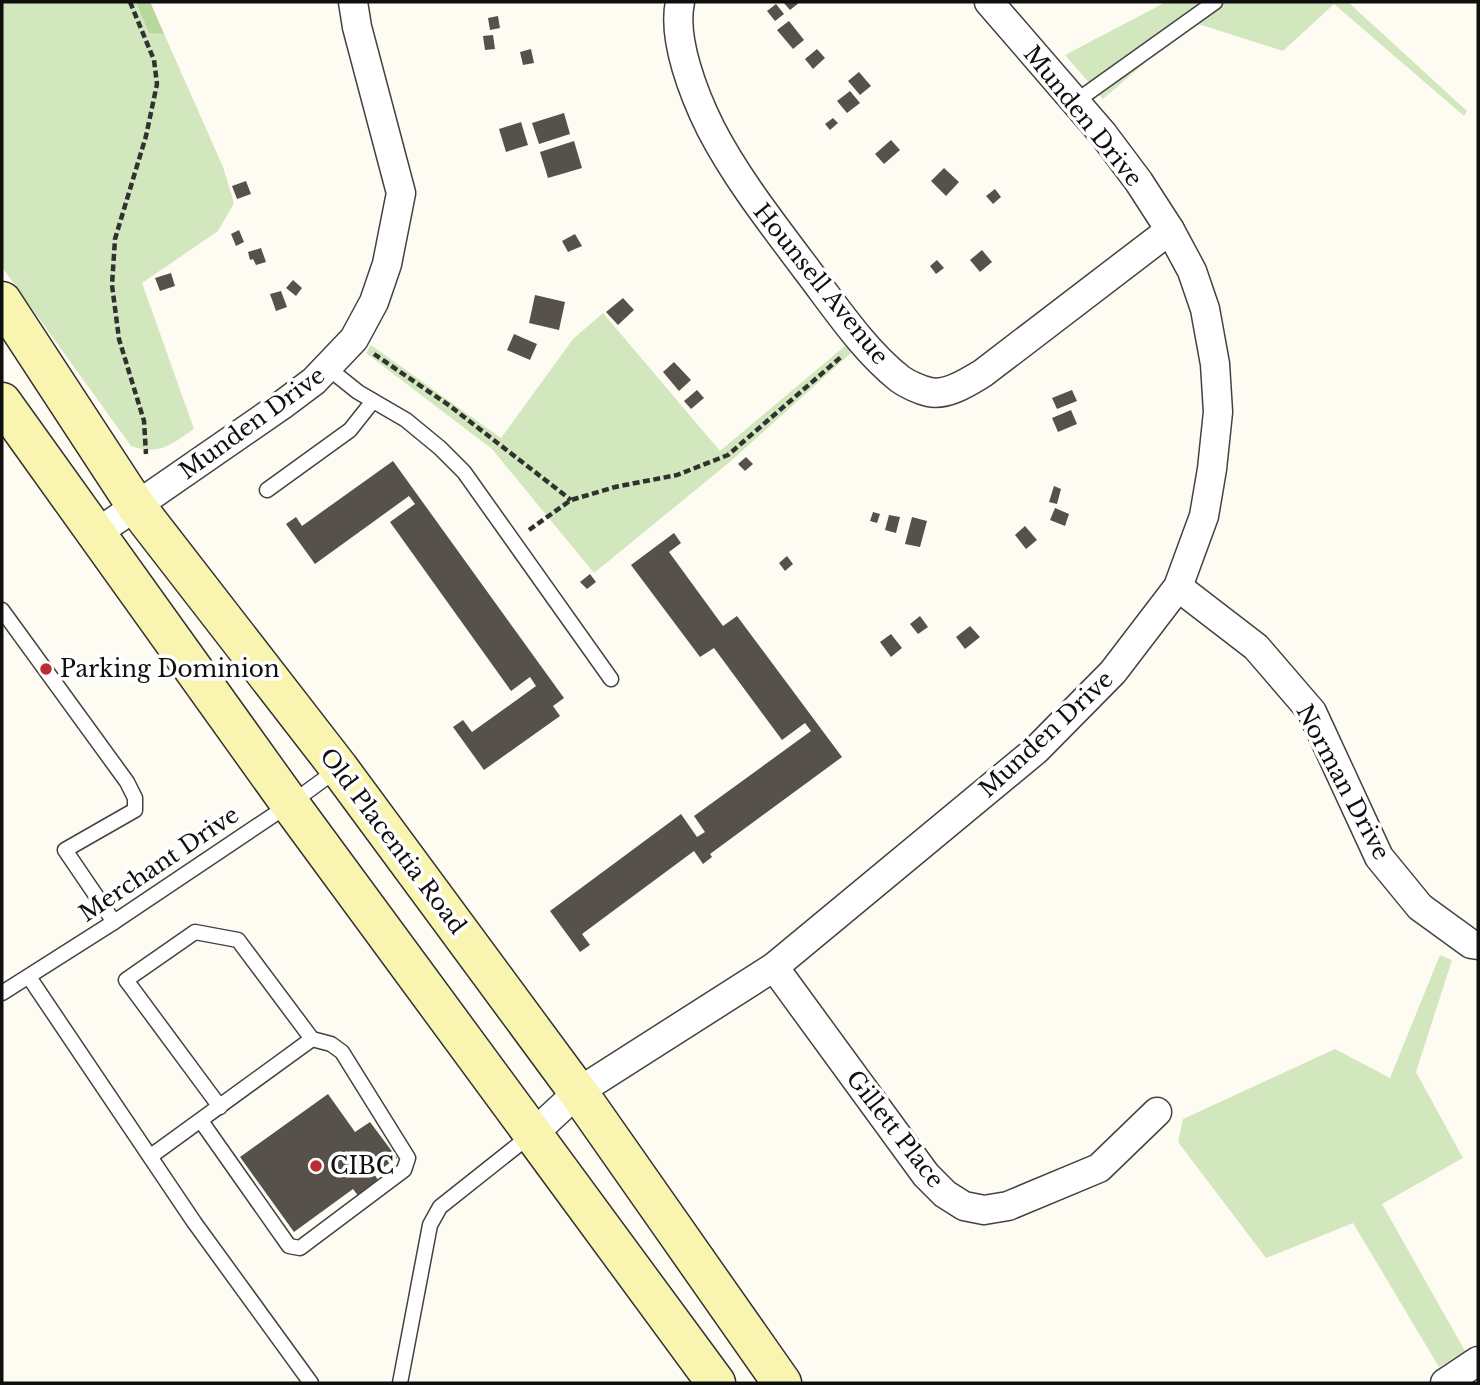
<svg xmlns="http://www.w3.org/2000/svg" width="1480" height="1385" font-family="'Libre Baskerville',serif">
<rect width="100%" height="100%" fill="#fefcf2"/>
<g fill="#d2e7bd">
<path d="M2,2h148l73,165 11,36 -16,28 -76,52 52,146c-23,15 -34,27 -63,17l-129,-179z"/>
<path d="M1166,2h182l119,109 -3,5 -130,-112 -51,47 -91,-29 -89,77 -38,-44z"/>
<path d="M603,313l117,138 125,-105 6,7 -120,108 -137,112 -102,-124 -126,-96 5,-8 130,93 72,-99z"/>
<path d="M1440,955l12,5 -36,112 47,86 -81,46 83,147 -26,16 -86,-144 -87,35 -88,-116 5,-23 152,-70 55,29z"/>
</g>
<path fill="#b6d79d" d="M136,2h14l14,32 -15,-1z"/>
<g fill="#57514c">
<path d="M783,2h17l-10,8z"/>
<path d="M776,4l8,10 -9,7 -8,-10z"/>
<path d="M498,16l2,12 -10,2 -2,-12z"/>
<path d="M789,21l15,19 -11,9 -16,-19z"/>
<path d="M493,35l2,14 -10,1 -2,-14z"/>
<path d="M531,49l3,14 -11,2 -3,-13z"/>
<path d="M817,49l8,9 -12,11 -8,-10z"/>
<path d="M859,72l12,14 -11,9 -12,-14z"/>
<path d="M850,91l10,12 -13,10 -10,-12z"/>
<path d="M564,113l6,21 -31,10 -7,-21z"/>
<path d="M833,118l5,5 -8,7 -5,-6z"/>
<path d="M521,122l7,23 -22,7 -7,-23z"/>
<path d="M891,140l9,10 -16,14 -9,-10z"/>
<path d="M574,141l8,27 -34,10 -8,-26z"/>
<path d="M944,168l15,14 -13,14 -15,-15z"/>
<path d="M246,181l5,13 -14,5 -5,-13z"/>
<path d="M995,189l6,8 -8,7 -7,-8z"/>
<path d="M239,230l5,12 -8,4 -5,-12z"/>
<path d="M575,234l7,12 -14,6 -6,-11z"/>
<path d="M261,248l5,14 -10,3 -3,-6 -3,1 -2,-8z"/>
<path d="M982,250l10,12 -12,10 -10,-12z"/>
<path d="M937,260l7,8 -8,6 -6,-8z"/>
<path d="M171,273l4,13 -15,5 -5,-13z"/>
<path d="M293,280l9,8 -6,8 -10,-8z"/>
<path d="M281,291l6,16 -11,4 -6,-17z"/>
<path d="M535,295l30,7 -6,28 -30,-7z"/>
<path d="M623,298l11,12 -16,15 -12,-13z"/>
<path d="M514,334l23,10 -7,16 -23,-10z"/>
<path d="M674,362l17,18 -12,11 -16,-19z"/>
<path d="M697,390l7,8 -13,11 -7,-8z"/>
<path d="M1072,390l5,11 -20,8 -5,-11z"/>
<path d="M1071,410l6,14 -19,8 -6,-14z"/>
<path d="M746,457l7,7 -8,7 -7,-7z"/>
<path d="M393,461l171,237 -11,8 7,10 -76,54 -31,-43 10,-7 9,12 64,-46 -6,-9 -19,14 -121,-169 25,-18 -6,-8 -94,68 -29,-40 10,-7 6,9z"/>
<path d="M1054,486l7,3 -4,15 -8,-2z"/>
<path d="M1055,508l14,6 -4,12 -15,-6z"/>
<path d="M873,512l7,2 -3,9 -7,-2z"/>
<path d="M889,515l11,2 -4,16 -11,-3z"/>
<path d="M912,517l15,4 -7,26 -15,-3z"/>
<path d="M1025,526l12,14 -11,9 -11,-14z"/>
<path d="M674,533l7,10 -12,9 54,74 14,-10 105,141 -132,97 2,3 -9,7 -9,-13 -112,83 8,11 -10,7 -30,-41 131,-97 16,23 8,-5 -11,-16 117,-85 -6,-8 -23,17 -68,-92 -14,9 -69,-92z"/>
<path d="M787,556l6,8 -8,7 -6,-8z"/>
<path d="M590,574l6,8 -9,7 -7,-7z"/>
<path d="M920,616l8,11 -10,7 -8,-10z"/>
<path d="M970,626l10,11 -15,12 -9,-12z"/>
<path d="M891,634l11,14 -11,9 -11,-15z"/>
<path d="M328,1094l27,38 15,-10 27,36 -23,16 11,16 -20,15 -12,-16 -59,43 -54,-75z"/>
</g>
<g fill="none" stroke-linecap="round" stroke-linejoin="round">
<g stroke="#424242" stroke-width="17">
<g id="lane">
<path d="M1075,102l140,-100"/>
<path d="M328,368l30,24 48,28 34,28 24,24 147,207"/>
<path d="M267,490l83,-60 23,-29"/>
<path d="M2,610l125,172 8,16v12l-70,40 49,72"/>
<path d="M29,977l165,245 117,161"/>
<path d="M2,993l112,-71 176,-118 48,-35"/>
<path d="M201,1121l88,125 11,2 104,-78 4,-12 -66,-106 -11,-8 -19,-5 -74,-99 -43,-8 -69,48 94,127"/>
<path d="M151,1156l161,-117"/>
<path d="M400,1383l30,-158 10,-18 92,-73"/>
</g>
</g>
<g stroke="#424242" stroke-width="31">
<g id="street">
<path d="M680,2c-8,37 14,93 31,127 27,52 64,98 99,145 28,37 54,76 90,105 7,5 20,11 29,13 18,4 39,-10 54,-19l187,-143"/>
<path d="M97,533l185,-128 32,-24 40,-42 20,-37 13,-38 14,-71 -44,-166 -4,-25"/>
<path d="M1178,587l78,60 56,65 67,145 41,50 51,37 7,1"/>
<path d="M774,967l152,208 19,19 19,12 20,4 24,-4 91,-38 58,-56"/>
<path d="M533,1134l45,-42 196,-125 262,-217 77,-78 65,-85 26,-71 8,-47 6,-57 -3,-48 -10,-55 -13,-38 -22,-41 -31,-48 -36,-48 -114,-132"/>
<path d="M1445,1383l33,-22"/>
</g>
</g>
<g stroke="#313131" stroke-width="41">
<g id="secondary">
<path d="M2,301l134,205 203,262 239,324 204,291"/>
<path d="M2,402l288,402 426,579"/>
</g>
</g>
<g stroke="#313131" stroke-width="4.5" stroke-dasharray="7 3.5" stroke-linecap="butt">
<path d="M130,2l24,58 3,24 -11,52 -31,103 -3,46 7,54 25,82 2,33"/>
<path d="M374,354l76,52 121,94"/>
<path d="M529,530l42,-30 44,-13 62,-12 51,-20 113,-98"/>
</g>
<use href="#lane" stroke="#fff" stroke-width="14"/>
<use href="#street" stroke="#fff" stroke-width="28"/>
<use href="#secondary" stroke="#faf4b1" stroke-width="38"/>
</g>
<g fill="#b82e32" stroke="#fff" stroke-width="2.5">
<circle cx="46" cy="669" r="7"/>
<circle cx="316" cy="1166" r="7"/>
</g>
<g text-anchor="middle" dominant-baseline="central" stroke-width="7" stroke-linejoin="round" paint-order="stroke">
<g font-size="23" fill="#0f0f0f" stroke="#fff">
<text transform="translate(1083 116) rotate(51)">Munden Drive</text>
<text transform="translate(821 284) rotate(51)">Hounsell Avenue</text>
<text transform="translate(252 423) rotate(-36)">Munden Drive</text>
<text transform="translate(1046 734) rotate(-43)">Munden Drive</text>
<text transform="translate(1343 782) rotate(62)">Norman Drive</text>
<text transform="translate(393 841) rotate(53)">Old Placentia Road</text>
<text transform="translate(159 864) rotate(-34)">Merchant Drive</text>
<text transform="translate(895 1129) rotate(52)">Gillett Place</text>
</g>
<g font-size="23" fill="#0f0f0f" stroke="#fff" text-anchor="start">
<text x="60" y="669">Parking Dominion</text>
<text x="330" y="1166">CIBC</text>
</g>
</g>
<rect width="1480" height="1385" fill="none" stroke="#0f0f0f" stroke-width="7"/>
</svg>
